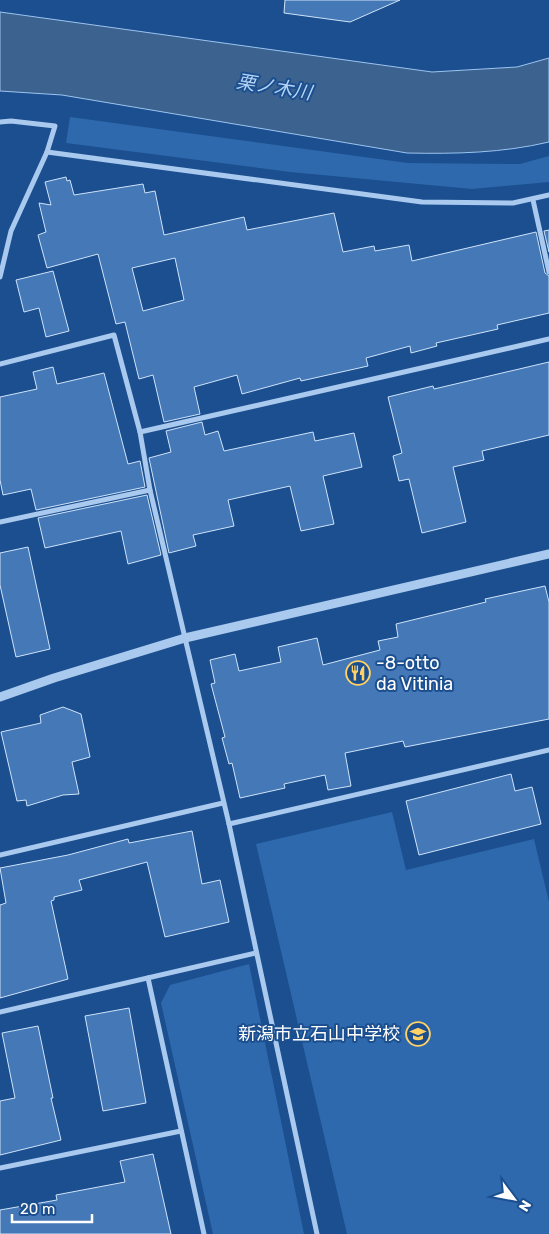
<svg xmlns="http://www.w3.org/2000/svg" width="549" height="1234" font-family="Rubik,'Noto Sans JP',sans-serif">
<rect width="100%" height="100%" fill="#1b4f8f"/>
<g fill="#2e69ad">
<path d="M70,117l338,46 112,1 29,-8v26l-77,7 -182,-17 -224,-29z"/>
<path d="M392,812l14,58 128,-31 15,63v332h-202l-91,-390z"/>
<path d="M249,964l55,270h-91l-52,-231 9,-18z"/>
</g>
<path fill="#3c6290" stroke="#9cc4f0" d="M0,12l432,60 85,-5 32,-9v84c-47,11 -93,12 -142,11l-345,-58 -62,-4z"/>
<g fill="#4478b7" stroke="#cfe3fa" fill-rule="evenodd">
<path d="M285,0h115l-50,22 -66,-9z"/>
<path d="M66,177l1,4 3,-1 4,15 69,-11 2,9 10,-2 9,44 80,-18 3,13 87,-17 9,39 31,-6 1,5 34,-6 3,16 124,-29 9,41 4,3v37l-52,12 1,4 -62,14 1,3 -26,7 -1,-7 -44,12 2,8 -67,15 -1,-3 -58,16 -5,-19 -43,12 6,27 -36,8 -11,-47 -14,4 -14,-57 -9,2 -18,-70 -51,14 -9,-33 8,-3 -7,-29 12,2 -6,-23zM175,258l9,42 -41,11 -11,-43z"/>
<path d="M549,230v22l-5,-21z"/>
<path d="M53,271l16,60 -23,6 -7,-29 -15,4 -8,-32z"/>
<path d="M549,362v73l-67,16 2,9 -31,7 13,55 -44,11 -13,-54 -10,2 -6,-25 9,-3 -14,-56 45,-11 1,3z"/>
<path d="M53,367l4,17 47,-11 24,91 12,-3 5,26 -109,23 -5,-21 -28,6 -3,-15v-83l37,-8 -4,-17z"/>
<path d="M202,422l3,13 13,-4 6,20 89,-19 2,9 39,-8 8,34 -39,9 11,48 -33,7 -11,-45 -62,14 6,26 -41,9 3,11 -27,7 -20,-95 22,-6 -5,-21z"/>
<path d="M147,495l14,60 -33,9 -7,-33 -76,17 -7,-30z"/>
<path d="M28,547l22,102 -34,8 -16,-72v-32z"/>
<path d="M545,586l4,16v117l-144,28 -2,-6 -58,12 6,33 -23,4 -3,-15 -41,9 1,4 -45,10 -8,-35 -3,1 -7,-26 3,-1 -14,-53 4,-1 -5,-23 25,-6 4,17 42,-9 -3,-15 39,-9 6,27 57,-15 -2,-9 20,-4 -2,-13 90,-22 -1,-3z"/>
<path d="M63,707l18,7 9,43 -18,5 7,32 -16,1 -36,11 -1,-6 -9,1 -16,-69 40,-9 -1,-8z"/>
<path d="M511,774l4,17 17,-4 9,37 -122,31 -13,-54z"/>
<path d="M192,831l10,53 18,-4 9,42 -64,15 -18,-75 -68,18 3,10 -28,7v3l-3,1 17,78 -68,19v-93l6,-2 -6,-35 68,-13 60,-16 1,4z"/>
<path d="M129,1008l17,95 -43,8 -18,-95z"/>
<path d="M38,1026l15,72h-2l10,42 -61,15v-54l15,-3 -13,-65z"/>
<path d="M153,1154l18,80h-171v-24l57,-10 -1,-5 69,-13 -5,-21z"/>
</g>
<g fill="none" stroke-linecap="round" stroke-linejoin="round">
<g stroke="#a9c9ee" stroke-width="5">
<path d="M0,122l11,-1 44,5 -8,26"/>
<path d="M533,200l16,72"/>
<path d="M0,277l11,-46 36,-79 375,50 91,1 36,-8"/>
<path d="M0,364l114,-29 26,97 10,58 79,334 88,410"/>
<path d="M140,432l409,-93"/>
<path d="M0,522l150,-32"/>
<path d="M229,824l320,-74"/>
<path d="M0,855l223,-52"/>
<path d="M148,978l56,256"/>
<path d="M0,1012l256,-59"/>
<path d="M0,1168l181,-37"/>
</g>
<path stroke="#a9c9ee" stroke-width="9" d="M0,697l54,-19 131,-40 364,-84"/>
</g>
<defs>
<g id="restaurant-ring" transform="scale(1.25)"><circle r="9.5" fill="#1b4f8f" stroke="#ffd166" stroke-width="1.5"/><path d="M-5-6h1v4h1v-4h1v4h1v-4h1v5L-1.5 .5V6h-2V.5L-5-1ZM5-6V6H3V1.5H1.5Q1.5-4 5-6Z" fill="#ffd166"/></g>
<g id="school-ring" transform="scale(1.25)"><circle r="9.5" fill="#1b4f8f" stroke="#ffd166" stroke-width="1.5"/><path d="M0-5L7-2L0 1L-7-2ZM-4 1L0 2.5L4 1V4Q0 6-4 4Z" fill="#ffd166"/></g>
</defs>
<g fill-rule="evenodd">
<use href="#restaurant-ring" x="358" y="673"/>
<use href="#school-ring" x="418" y="1034"/>
</g>
<g text-anchor="middle" dominant-baseline="central" stroke-width="4" stroke-linejoin="round" paint-order="stroke">
<g font-size="18" fill="#fff" stroke="#1b4f8f" text-anchor="start">
<text x="376" y="663">-8-otto<tspan x="376" dy="21">da Vitinia</tspan></text>
<text x="400" y="1034" text-anchor="end">新潟市立石山中学校</text>
</g>
<g font-size="19" font-style="italic" fill="#b5d3f5" stroke="#1b4f8f">
<text transform="translate(274 87) rotate(9)">栗ノ木川</text>
</g>
</g>
<g transform="translate(514 1199) rotate(122)" stroke="#1b4f8f" stroke-width="4" paint-order="stroke">
<path d="M0-4L9 19L0 12L-9 19Z" fill="#ffffff"/>
<text y="-8" font-size="14" font-weight="bold" text-anchor="middle" fill="#ffffff">N</text>
</g>
<path d="M12 1214v8h80v-8" fill="none" stroke="#ffffff" stroke-width="2.5"/>
<text x="20" y="1214" font-size="15" fill="#ffffff" stroke="#1b4f8f" stroke-width="4" paint-order="stroke">20 m</text>
</svg>
